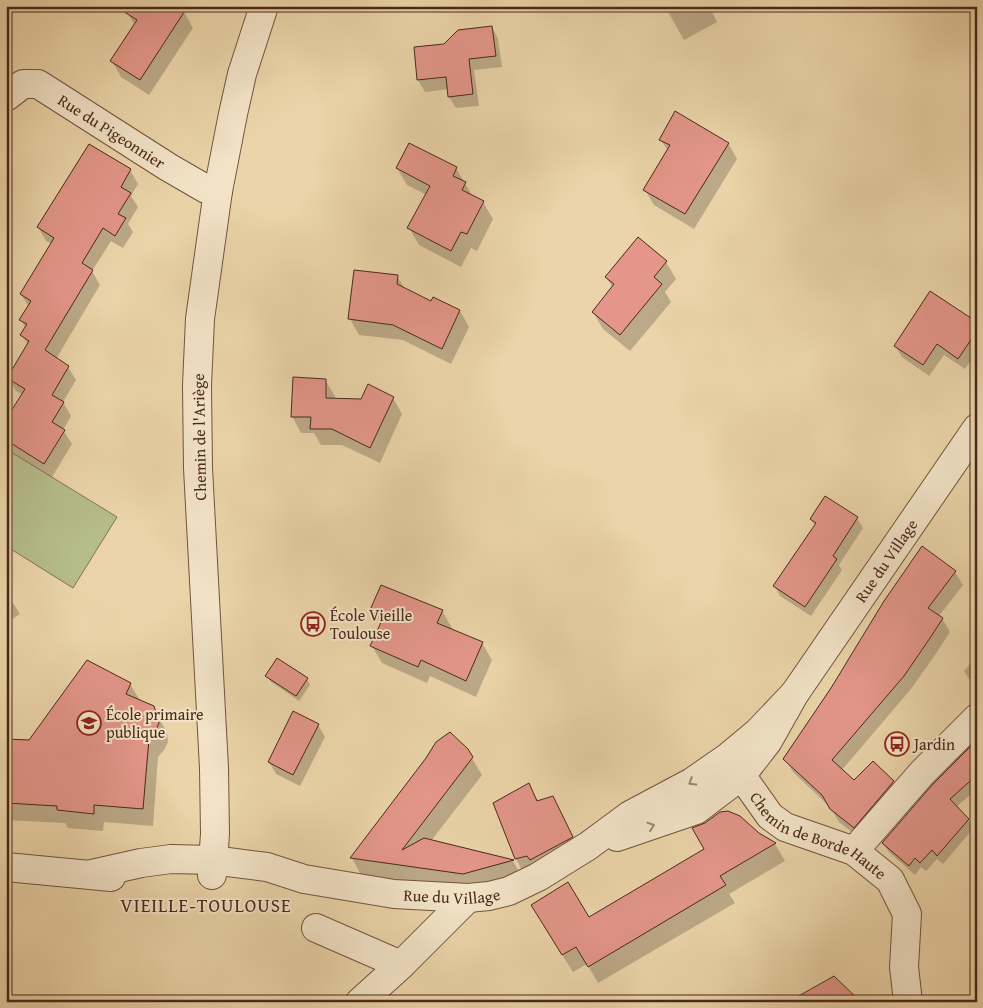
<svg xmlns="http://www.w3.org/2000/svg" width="983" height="1008" font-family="'Gentium Book Plus',serif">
<rect width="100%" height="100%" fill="#ebd4a9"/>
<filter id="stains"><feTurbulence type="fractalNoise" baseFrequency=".004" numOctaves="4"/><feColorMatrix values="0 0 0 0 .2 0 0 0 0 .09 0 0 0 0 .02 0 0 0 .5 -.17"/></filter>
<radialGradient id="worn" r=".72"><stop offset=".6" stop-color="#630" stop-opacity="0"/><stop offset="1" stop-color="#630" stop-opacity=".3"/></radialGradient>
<path fill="#b5bd8a" stroke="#807252" d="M6,449l111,68 -44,71 -67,-42z"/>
<g fill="#0003">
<path d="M659,6h50l8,16 -33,18 -17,-30 -5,2z"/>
<path d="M184,12l9,16 -44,67 -28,-18 -9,-16 23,-36 -7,-11z"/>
<path d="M492,27l6,12 4,28 -28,3 5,36 -23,2 -7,-11v-8l-24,3 -7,-12 -3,-31 30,-4z"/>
<path d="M661,140l67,3 9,16 -43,70 -40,-24 -9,-15 23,-39z"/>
<path d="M90,146l40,24 8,14 -7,12 7,11 -10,17 5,8 -10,16 -12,-7 -19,30 8,14 -44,74 12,8 8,13 -13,22 8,14 -8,14 9,14 -20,33 -42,-26 -4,-7v-13l17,-36 -7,-4 -8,-13 20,-33 -6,-10 4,-6 -5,-9 8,-13 -8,-13 31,-50 -6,-3 -8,-14z"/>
<path d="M397,168h59l17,29 10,5 10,17 -16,32 -6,-3 -10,19 -42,-22 -10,-17 18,-33 -20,-10z"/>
<path d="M666,262l10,17 -11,13 6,10 -41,49 -27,-22 -10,-17 20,-24 -7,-11z"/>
<path d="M397,276l8,13 27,14 2,-4 26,12 9,16 -18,37 -48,-24 -44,-5 -9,-16z"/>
<path d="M977,323v28l-12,18 -21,-14 -15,21 -27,-19 -7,-11z"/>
<path d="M325,380l10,16v3l27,1 31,-2 9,16 -22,49 -38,-18h-21l-7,-12h-13l-9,-17z"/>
<path d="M857,518l6,10 -24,37 3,5 -31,46 -31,-20 -5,-10 40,-60 -4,-7z"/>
<path d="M923,548l32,24 8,13 -24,31 3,2 8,14 -13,20 -26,37 -70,82 13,11h39l8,13 -39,45 -23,-18 -8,-14 -38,-36 -8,-13z"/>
<path d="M6,592l14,22 -14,9z"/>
<path d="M371,609l71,2 10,17 -2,2 32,13 10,17 -16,37 -46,-21 -3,7 -45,-20 -10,-17 9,-20z"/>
<path d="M977,656v29l-8,-6 -5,-8z"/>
<path d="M267,676l40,3 3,6 -11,16 -29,-20z"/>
<path d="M130,684l11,18 12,5 14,26 1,9 -4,8 -6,7 -5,69 -49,-4 -1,9 -35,-3 -3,-5 -59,-3v-80l23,1z"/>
<path d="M318,725l7,12 -25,49 -24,-12 -7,-12z"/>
<path d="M977,742v47l-21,18 12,13 5,9 -30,35 -6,-5 -11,12 -5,-4 -6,8 -26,-23 -6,-9z"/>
<path d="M467,750l15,25 -51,66 82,20 9,16 -49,13 -112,-15 -9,-17 75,-100z"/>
<path d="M528,784l11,18 23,14 20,40 -56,21 -10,-18 -22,-55z"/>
<path d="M706,824l52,10 17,10 10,17 -56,33 6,9 -137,80 -11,-19 -14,8 -31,-49 46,-5 118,-68z"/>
<path d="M393,995l8,7h-16z"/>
</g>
<g fill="#e39689" stroke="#4b281a">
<path d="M115,6h73l-48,74 -30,-19 27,-41z"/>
<path d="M492,26l4,30 -27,3 4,35 -25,3 -2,-20 -29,3 -3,-33 30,-3 14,-14z"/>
<path d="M675,111l54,32 -44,71 -42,-24 27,-45 -11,-5z"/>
<path d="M409,143l48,24 -4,9 13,6 -4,8 22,11 -17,33 -6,-2 -10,19 -44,-23 23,-42 -34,-18z"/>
<path d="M89,144l42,25 -10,18 10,6 -13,21 8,4 -11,18 -12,-8 -21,35 11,7 -48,80 24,16 -17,29 12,7 -12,20 13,8 -21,34 -38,-24v-21l19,-30 -18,-11 22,-37 -9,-6 7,-11 -8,-4 12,-19 -11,-7 34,-56 -17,-11z"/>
<path d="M638,237l29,24 -13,16 8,7 -42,51 -28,-23 22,-28 -9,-7z"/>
<path d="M354,270l44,5 -1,9 34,17 2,-4 27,13 -18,39 -49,-24 -45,-6z"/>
<path d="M930,291l47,31v9l-19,28 -21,-15 -14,21 -29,-19z"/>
<path d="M293,377l33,2v19l35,1 7,-15 26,13 -24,51 -38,-19h-22l1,-12h-20z"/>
<path d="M825,496l33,21 -25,39 4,3 -32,48 -32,-21 43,-63 -6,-4z"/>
<path d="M922,546l34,25 -28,37 15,10 -13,20 -26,38 -72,84 22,20 19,-19 21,20 -40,47 -24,-19 -8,-14 -39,-36 48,-71 53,-87z"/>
<path d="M381,585l62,25 -6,13 46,19 -17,39 -45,-21 -3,7 -48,-21 14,-30 -14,-6z"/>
<path d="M277,658l31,20 -12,18 -31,-20z"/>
<path d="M87,660l44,23 -5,11 28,12 3,9 2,8 -4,9 -6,7 -6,70 -49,-4v9l-37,-4v-4l-51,-3v-64l23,1z"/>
<path d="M293,711l26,13 -26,51 -25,-13z"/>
<path d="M450,732l18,17 5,8 -71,93 22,-12 90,22 -51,14 -113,-16 76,-100 10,-16z"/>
<path d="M977,740v35l-27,24 19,20 -32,37 -5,-6 -12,13 -5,-5 -6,8 -27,-23 51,-59z"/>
<path d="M529,783l8,18 16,-5 20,41 -43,23 -3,-4 -12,3 -22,-56z"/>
<path d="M728,811l12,5 19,17 17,10 -56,33 6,9 -138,82 -12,-20 -14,8 -31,-50 37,-23 21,35 115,-68 -12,-21 13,-5 15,-11z"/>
<path d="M834,976l27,26h-73z"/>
</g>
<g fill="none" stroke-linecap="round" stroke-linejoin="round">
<g stroke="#73533e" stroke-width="30">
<g id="minor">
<path id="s1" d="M6,97l17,-13h15l130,83 38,22 12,2"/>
<path id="s2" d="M731,761l39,55 15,11 69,24 36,29 17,34 -3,53 4,35"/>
<path id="s3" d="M617,837l79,-27 45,-34 27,-35 27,-48 182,-265"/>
<path d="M854,851l68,-78 55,-55"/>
<path d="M6,867l105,10"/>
<path id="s4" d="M92,874l49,-11 30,-4 41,1 55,7 37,12 90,15 74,4 21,-2 20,-5 29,-14 50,-31 42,-31 62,-33 36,-25 30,-25 37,-39"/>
<path d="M212,875l3,-41 -1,-66 -16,-300 -1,-83 3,-66 18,-128 15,-77 9,-40 22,-68"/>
<path d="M316,928l85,37"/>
<path d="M360,1002l41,-37 67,-67"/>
</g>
</g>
<use href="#minor" stroke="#f2e3c7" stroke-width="28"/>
</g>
<defs><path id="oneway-chevron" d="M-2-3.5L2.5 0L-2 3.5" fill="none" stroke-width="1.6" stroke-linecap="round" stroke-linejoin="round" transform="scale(1.25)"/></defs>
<g stroke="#9e8670">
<use href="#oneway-chevron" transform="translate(692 782) rotate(148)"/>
<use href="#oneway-chevron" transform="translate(651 826) rotate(-19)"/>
</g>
<defs>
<g id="bus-ring" transform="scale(1.25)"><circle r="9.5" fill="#f2e3c7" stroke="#8f2418" stroke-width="1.5"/><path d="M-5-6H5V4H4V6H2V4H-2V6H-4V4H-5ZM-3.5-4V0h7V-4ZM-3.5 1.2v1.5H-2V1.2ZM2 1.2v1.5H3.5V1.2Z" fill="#8f2418"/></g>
<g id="school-ring" transform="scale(1.25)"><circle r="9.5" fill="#f2e3c7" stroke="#8f2418" stroke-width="1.5"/><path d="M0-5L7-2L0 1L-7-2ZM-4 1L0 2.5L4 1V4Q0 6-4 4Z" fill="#8f2418"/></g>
</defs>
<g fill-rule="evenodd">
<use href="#bus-ring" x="313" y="624"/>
<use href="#school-ring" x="89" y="723"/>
<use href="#bus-ring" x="897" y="744"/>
</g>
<g text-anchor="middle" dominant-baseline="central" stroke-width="4" stroke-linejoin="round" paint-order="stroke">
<g font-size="16" fill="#4b281a" stroke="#f2e3c7">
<text stroke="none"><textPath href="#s1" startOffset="124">Rue du Pigeonnier</textPath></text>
<text transform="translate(199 437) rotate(-91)">Chemin de l'Ariège</text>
<text stroke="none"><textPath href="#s3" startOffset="400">Rue du Village</textPath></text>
<text stroke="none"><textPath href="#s2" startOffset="119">Chemin de Borde Haute</textPath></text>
<text stroke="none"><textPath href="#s4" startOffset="365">Rue du Village</textPath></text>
</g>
<g font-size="16" fill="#4b281a" stroke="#f2e3c7" text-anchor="start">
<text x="330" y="615">École Vieille<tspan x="330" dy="18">Toulouse</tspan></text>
<text x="106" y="714">École primaire<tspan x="106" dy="18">publique</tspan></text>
<text x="914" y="744">Jardin</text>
</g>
<g font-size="19" letter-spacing="1" fill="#4b281a" stroke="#f2e3c7">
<text x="206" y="905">VIEILLE-TOULOUSE</text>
</g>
</g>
<rect width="983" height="1008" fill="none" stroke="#ebd4a9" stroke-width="25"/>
<rect x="8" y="8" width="968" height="993" fill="none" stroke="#4b281a" stroke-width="2.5"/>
<rect x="12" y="12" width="958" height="983" fill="none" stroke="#4b281a"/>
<rect width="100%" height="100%" filter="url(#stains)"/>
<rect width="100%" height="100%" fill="url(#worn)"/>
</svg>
